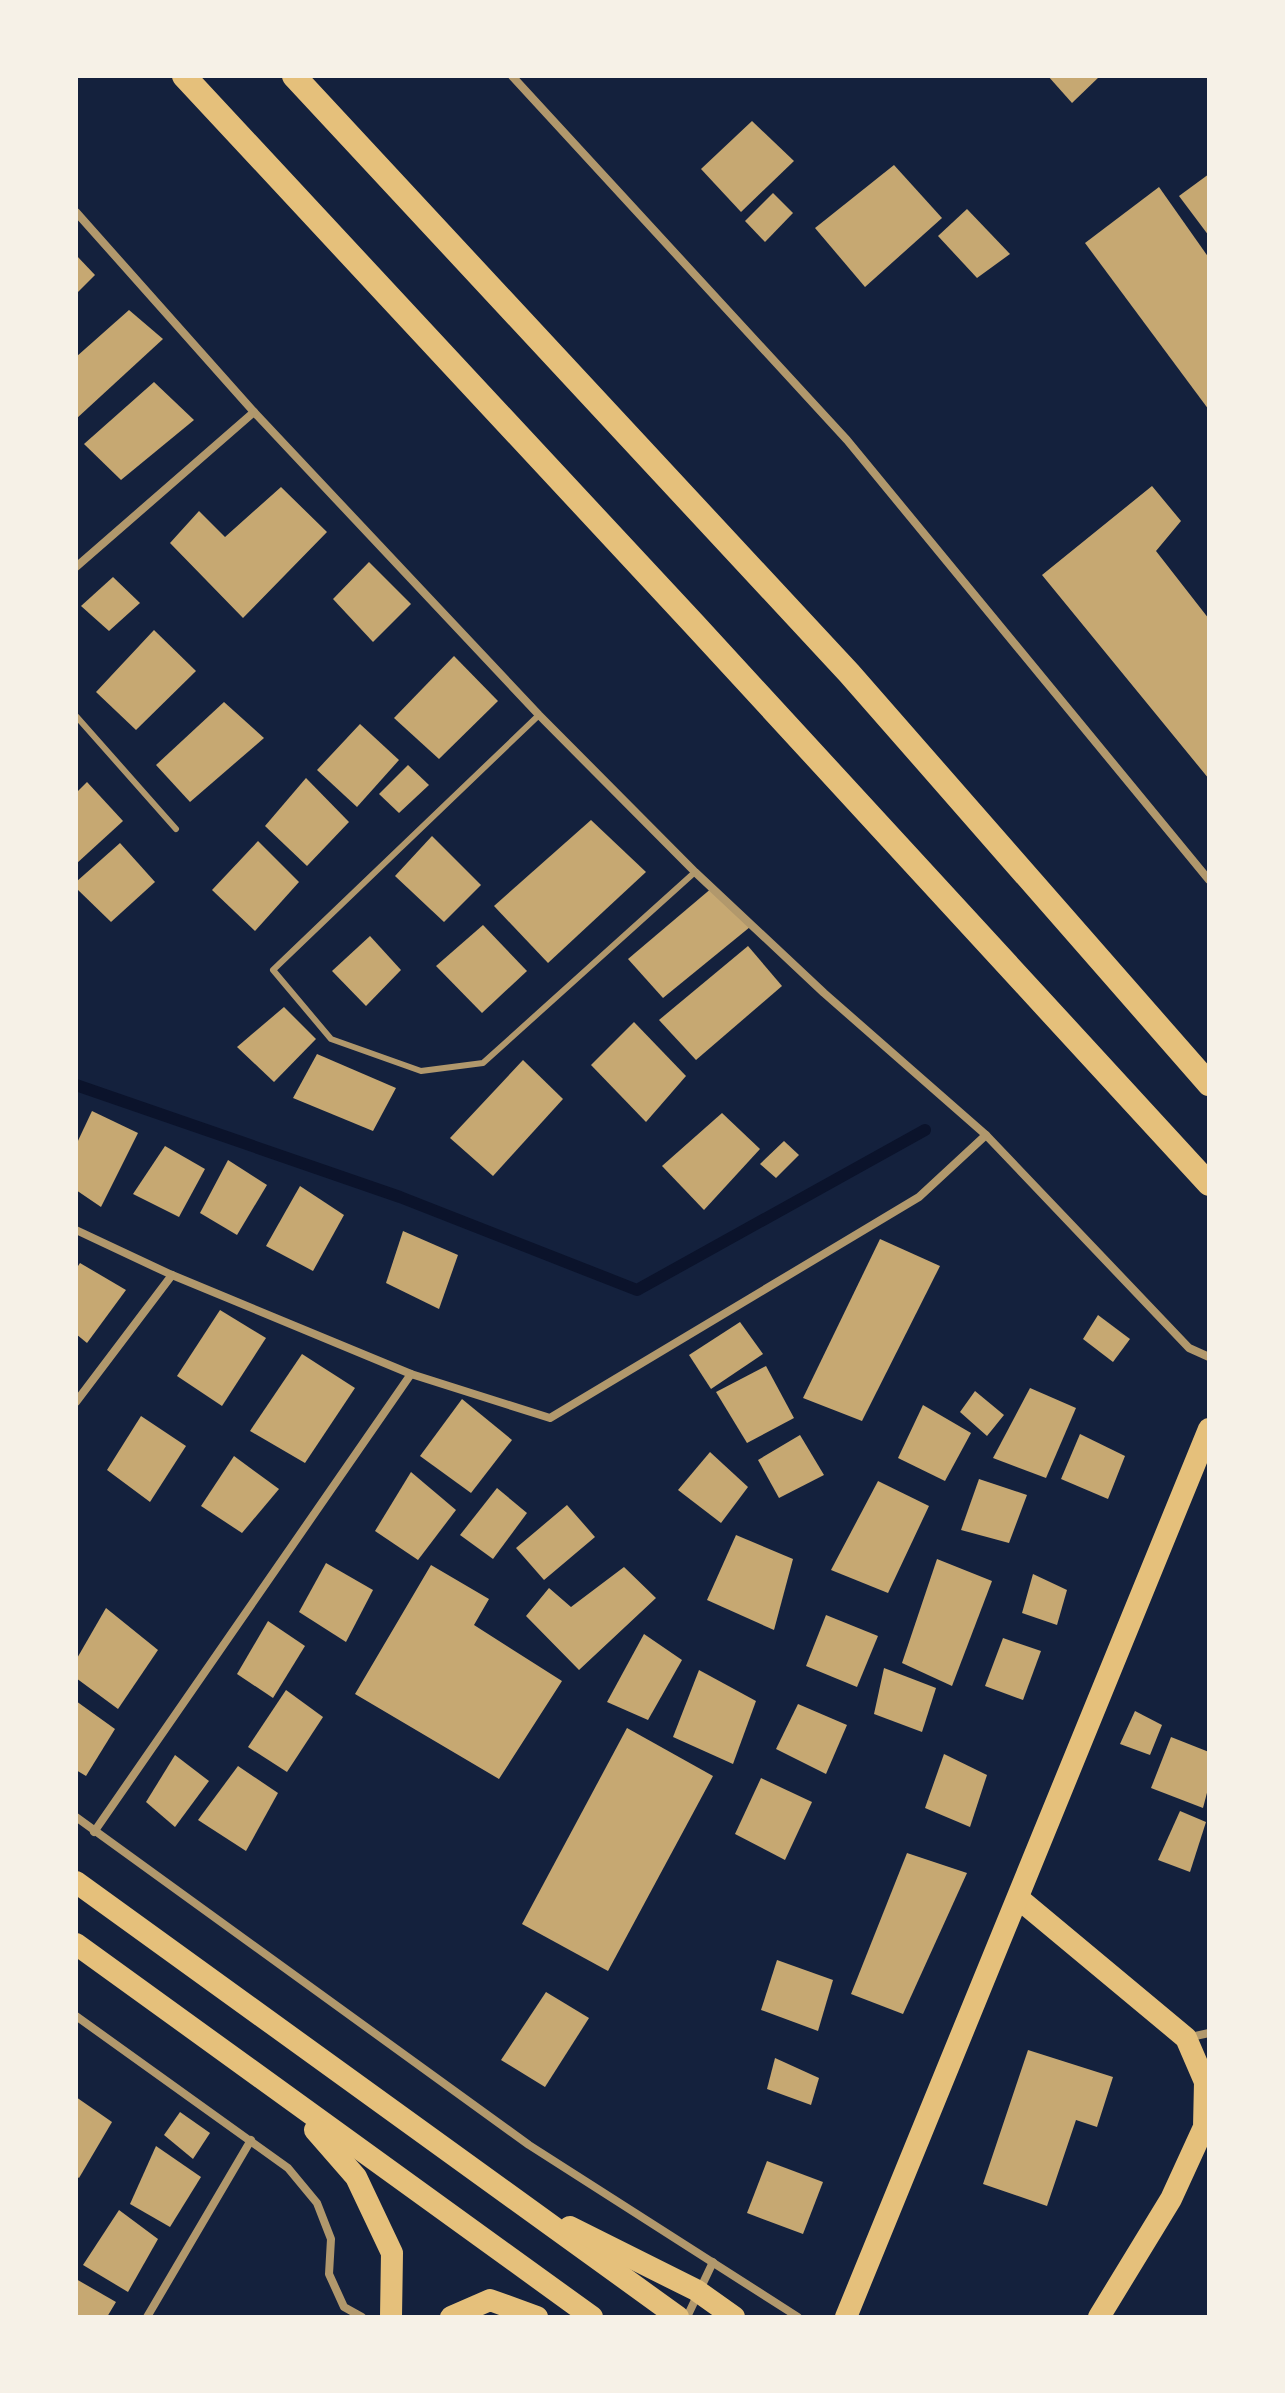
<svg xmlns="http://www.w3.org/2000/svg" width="1285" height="2393" font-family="Roboto,sans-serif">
<rect width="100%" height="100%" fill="#14213d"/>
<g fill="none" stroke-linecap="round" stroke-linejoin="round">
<path stroke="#0b132b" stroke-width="12" d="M76,1085l324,112 237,93 288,-160"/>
</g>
<g fill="#c6a872">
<path d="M1048,76h52l-28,27z"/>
<path d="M752,121l42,40 -53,51 -40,-43z"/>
<path d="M894,165l48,53 -77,69 -50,-59z"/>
<path d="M1209,174v62l-30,-40z"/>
<path d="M1159,187l50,71v152l-124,-167z"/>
<path d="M773,193l20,20 -28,29 -20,-21z"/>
<path d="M967,209l43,45 -33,24 -39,-42z"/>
<path d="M76,255l19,20 -19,19z"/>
<path d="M129,310l34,29 -87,80v-62z"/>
<path d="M154,382l40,38 -73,60 -37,-36z"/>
<path d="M1152,486l29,35 -25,30 53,68v160l-167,-204z"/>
<path d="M281,487l46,45 -84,86 -73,-75 29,-32 26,26z"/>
<path d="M369,562l42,42 -38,38 -40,-43z"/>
<path d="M113,577l27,26 -31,28 -28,-25z"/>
<path d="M154,630l42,41 -60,59 -40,-38z"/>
<path d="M454,656l44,45 -59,58 -45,-41z"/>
<path d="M224,702l40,36 -74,64 -34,-37z"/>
<path d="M360,724l39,36 -42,47 -40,-37z"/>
<path d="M408,765l21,20 -30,28 -20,-19z"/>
<path d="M306,778l43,44 -42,44 -42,-40z"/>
<path d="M87,782l36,39 -47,43v-71z"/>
<path d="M591,820l55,52 -98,91 -54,-57z"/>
<path d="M432,836l49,49 -37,37 -49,-46z"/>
<path d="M258,841l41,41 -44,49 -43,-41z"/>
<path d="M120,843l35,39 -44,40 -35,-34v-6z"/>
<path d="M713,887l37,40 -87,71 -35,-39z"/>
<path d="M483,925l44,46 -45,42 -46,-47z"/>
<path d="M370,936l31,34 -35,36 -34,-35z"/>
<path d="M748,946l34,40 -86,74 -37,-40z"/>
<path d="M284,1007l32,32 -42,43 -37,-35z"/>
<path d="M634,1022l52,54 -40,46 -55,-57z"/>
<path d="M317,1054l79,34 -23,43 -80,-33z"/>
<path d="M523,1060l40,39 -70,77 -43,-38z"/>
<path d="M92,1111l46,22 -37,74 -25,-17v-45z"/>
<path d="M722,1113l38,36 -56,61 -42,-44z"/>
<path d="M784,1141l15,14 -23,23 -16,-14z"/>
<path d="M165,1146l40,23 -26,48 -46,-23z"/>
<path d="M228,1160l39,25 -30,50 -37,-22z"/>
<path d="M300,1186l44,29 -31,56 -47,-25z"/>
<path d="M403,1231l55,24 -19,54 -53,-26z"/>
<path d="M880,1239l60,27 -78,155 -59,-23z"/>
<path d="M80,1263l46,27 -39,53 -11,-9v-65z"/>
<path d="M220,1310l46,28 -44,68 -45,-30z"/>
<path d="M1098,1315l32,24 -17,23 -30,-23z"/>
<path d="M740,1322l23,32 -52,35 -22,-34z"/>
<path d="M302,1354l53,34 -50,75 -55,-32z"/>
<path d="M766,1366l28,52 -47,25 -31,-51z"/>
<path d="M1030,1388l46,20 -30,70 -53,-20z"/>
<path d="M975,1391l29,24 -17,21 -27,-24z"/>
<path d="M462,1399l50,41 -41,53 -51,-37z"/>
<path d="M923,1405l48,28 -26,48 -47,-23z"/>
<path d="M141,1416l45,30 -36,56 -43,-32z"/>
<path d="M1080,1434l45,22 -17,43 -47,-20z"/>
<path d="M800,1435l24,40 -45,23 -21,-38z"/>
<path d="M710,1452l38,35 -27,36 -43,-33z"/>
<path d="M234,1456l45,33 -37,44 -41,-27z"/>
<path d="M411,1472l45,38 -38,50 -43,-29z"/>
<path d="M979,1479l48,16 -18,48 -48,-13z"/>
<path d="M878,1481l51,25 -41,87 -57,-23z"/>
<path d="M497,1488l30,25 -34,46 -33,-24z"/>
<path d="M567,1505l28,32 -51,43 -28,-32z"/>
<path d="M736,1535l57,24 -19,71 -67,-30z"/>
<path d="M937,1559l55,22 -40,105 -50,-23z"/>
<path d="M326,1563l47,27 -27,52 -47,-30z"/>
<path d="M431,1565l58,34 -15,26 88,56 -63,98 -144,-85z"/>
<path d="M624,1567l32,31 -77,72 -53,-54 23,-28 22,19z"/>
<path d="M1033,1574l34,16 -10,35 -35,-12z"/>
<path d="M106,1608l52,42 -40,59 -42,-31v-18z"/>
<path d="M826,1615l52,21 -21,51 -51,-21z"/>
<path d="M268,1621l37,25 -32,52 -36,-24z"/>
<path d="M644,1634l38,26 -34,60 -41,-18z"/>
<path d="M1003,1638l38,13 -18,49 -38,-14z"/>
<path d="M884,1668l52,20 -14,44 -48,-18z"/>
<path d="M699,1670l57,31 -23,63 -60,-27z"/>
<path d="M286,1690l37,27 -36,55 -39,-25z"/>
<path d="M76,1701l39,28 -29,47 -10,-6z"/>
<path d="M798,1704l49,21 -21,49 -50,-25z"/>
<path d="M1135,1711l27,14 -12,30 -30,-11z"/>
<path d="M627,1728l86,48 -105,195 -86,-47z"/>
<path d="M1171,1737l38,15v33l-6,23 -52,-20z"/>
<path d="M944,1754l43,21 -17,52 -45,-19z"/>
<path d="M175,1755l34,26 -34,46 -29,-25z"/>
<path d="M238,1766l40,27 -32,58 -48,-31z"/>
<path d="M761,1778l51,24 -27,58 -50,-26z"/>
<path d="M1180,1811l26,11 -16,50 -32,-12z"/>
<path d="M907,1853l60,20 -64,141 -52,-20z"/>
<path d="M777,1960l56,20 -15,51 -57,-21z"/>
<path d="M546,1992l43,26 -44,69 -44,-27z"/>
<path d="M1028,2050l85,27 -16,50 -21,-7 -29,86 -64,-22z"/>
<path d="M775,2058l44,20 -8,27 -44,-16z"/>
<path d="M76,2097l36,25 -33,56 -3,-2z"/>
<path d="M180,2112l30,21 -17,26 -29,-24z"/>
<path d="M156,2146l45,31 -31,50 -40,-23z"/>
<path d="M767,2161l56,21 -20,52 -56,-21z"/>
<path d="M119,2210l39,29 -30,53 -45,-27z"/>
<path d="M76,2279l40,23 -9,15h-31z"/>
</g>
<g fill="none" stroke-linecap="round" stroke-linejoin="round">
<g stroke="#b1986c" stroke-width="6">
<path d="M539,715l-266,255 58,69 90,32 62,-8 212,-191"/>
<path d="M76,716l100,113"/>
</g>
<g stroke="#b1986c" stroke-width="8">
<path d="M512,76l335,364 362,440"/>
<path d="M76,212l178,200 285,303 156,157 129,121 162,142 203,213 20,9"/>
<path d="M76,567l178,-155"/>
<path d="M76,1230l96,45 239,99 139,44 369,-221 67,-62"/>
<path d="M76,1402l96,-127"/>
<path d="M76,1817l453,328 269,172"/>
<path d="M94,1832l317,-458"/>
<path d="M76,2016l212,152 29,35 14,36 -2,35 15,33 18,10"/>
<path d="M1186,2038l23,-5"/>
<path d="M147,2317l104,-177"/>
<path d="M687,2317l26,-55"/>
</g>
<g stroke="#e5c07b" stroke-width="22">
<path d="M76,1882l602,435"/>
<path d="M1018,1898l168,140 19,44 -1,45 -33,72 -72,118"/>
<path d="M76,1944l516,373"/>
<path d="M315,2130l41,47 36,76 -1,64"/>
<path d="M570,2227l126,63 38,27"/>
<path d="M451,2317l39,-17 47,17"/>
<path d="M846,2317l363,-888"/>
</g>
<g stroke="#e5c07b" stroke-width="24">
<path d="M184,76l510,548 515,560"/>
<path d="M294,76l555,597 360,411"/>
</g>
</g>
<rect width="1285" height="2393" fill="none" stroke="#f6f1e7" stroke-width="156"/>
</svg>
